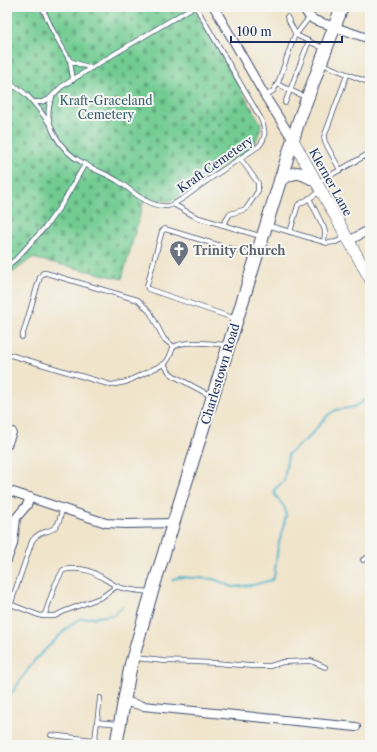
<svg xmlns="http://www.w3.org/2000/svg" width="377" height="752" font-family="'Libre Caslon Text',serif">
<defs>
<pattern id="cemetery-stones" width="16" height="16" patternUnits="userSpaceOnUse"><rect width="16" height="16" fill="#72cc92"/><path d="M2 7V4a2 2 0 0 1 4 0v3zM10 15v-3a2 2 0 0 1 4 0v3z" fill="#5da67a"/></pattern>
</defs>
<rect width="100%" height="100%" fill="#f6f6f2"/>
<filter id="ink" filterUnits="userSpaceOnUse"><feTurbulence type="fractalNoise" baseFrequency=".025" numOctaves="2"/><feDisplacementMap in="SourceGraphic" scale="8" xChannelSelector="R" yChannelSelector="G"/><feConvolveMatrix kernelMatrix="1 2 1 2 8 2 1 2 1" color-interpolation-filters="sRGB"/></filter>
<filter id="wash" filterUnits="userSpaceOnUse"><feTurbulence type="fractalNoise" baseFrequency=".012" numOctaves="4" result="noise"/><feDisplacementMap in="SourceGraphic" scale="16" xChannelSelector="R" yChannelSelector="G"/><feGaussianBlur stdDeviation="0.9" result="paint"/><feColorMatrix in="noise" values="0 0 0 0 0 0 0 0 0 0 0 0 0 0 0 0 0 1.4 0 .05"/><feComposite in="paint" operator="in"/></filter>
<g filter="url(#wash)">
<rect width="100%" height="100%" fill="#f0e4ca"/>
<path fill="url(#cemetery-stones)" stroke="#467e78" d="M7,7h186l68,117 -1,6 -6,16 -80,54 -10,1 -19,-4 -23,82 -90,-21 -25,19z"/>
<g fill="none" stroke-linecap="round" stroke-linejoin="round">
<g stroke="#4bb0ca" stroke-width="2">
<path d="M172,580l7,-3 34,2 20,8 20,-2 19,-5 2,-3 4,-30 8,-31 -1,-8 -10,-13 -1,-5 3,-3 7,-6 4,-27 20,-16 20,-23 8,-5 18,-3 16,-10"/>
<path d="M7,700l27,-39 32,-32 13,-10 34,-4 9,-8"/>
</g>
</g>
</g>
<g filter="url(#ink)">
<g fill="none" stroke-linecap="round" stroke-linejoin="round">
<g stroke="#3b4a6e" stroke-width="5.5">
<g id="lane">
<path d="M42,7l11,24 17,30 3,19"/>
<path d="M287,17l9,18 29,14"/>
<path d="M70,61l21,7 102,-61"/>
<path d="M322,64l48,19"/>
<path d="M347,75l-23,62 1,5 15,28 30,-17"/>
<path d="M7,83c20,7 30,24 42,40"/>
<path d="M277,84l28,13"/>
<path d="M265,96l8,-5 5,-8 16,-46 14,-18 3,-12"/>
<path d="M52,98c-12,24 10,54 31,65 11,7 24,11 35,18 15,10 30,27 50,25 10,-2 27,-17 36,-23 18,-13 37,-25 55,-37 8,-9 6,-17 2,-27l-65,-112"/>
<path d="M34,102h8l7,-3 12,-12 30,-19"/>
<path d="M285,103l24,-62"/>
<path d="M318,182l22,-12"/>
<path d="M309,198l15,30 1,4 -1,10"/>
<path d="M173,204l23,13 64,19"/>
<path d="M223,225l7,-11 16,-5 12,-18v-8l-18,-25"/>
<path d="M267,225l60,18 9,-1 10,-5"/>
<path d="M290,232l8,-27 22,-13"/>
<path d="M7,266l9,-7 30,-33 16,-22 23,-40"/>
<path d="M236,319l-88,-30 -1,-3 15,-55 3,-2 89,27"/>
<path d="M22,337l18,-60 3,-4h3l92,27 12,12 14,27 10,8"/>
<path d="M7,354l104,31 15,-3 38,-18c6,-4 6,-10 9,-16 7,-9 43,-4 54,-3"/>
<path d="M164,364l5,8 5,4 37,20"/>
<path d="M363,560l7,-4"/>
<path d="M10,604l31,12 4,-2 10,-29 8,-15c25,-5 34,5 53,16 8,4 25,5 35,6"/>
<path d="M7,615l25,-74c9,-13 18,-6 25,-16 3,-4 4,-11 5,-16"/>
<path d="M43,616h12l10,-5 37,-14 15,-11"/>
<path d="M135,658l29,3 52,2 35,3h19l13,-4 28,-1 14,6"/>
<path d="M97,722l3,-24"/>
<path d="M51,735l44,5 2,-18 22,2"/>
</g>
</g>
<g stroke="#3b4a6e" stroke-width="10">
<g id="street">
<path d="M214,7l51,89 28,44"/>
<path d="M303,7l5,8 6,5 56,19"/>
<path d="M349,241l21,-12"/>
<path d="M7,445l5,-13"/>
<path d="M7,490l99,33 20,1 48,-1"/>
<path d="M7,560l6,-16 3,-26 11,-13 3,-8"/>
<path d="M123,701l20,5 213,21"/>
</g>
</g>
<g stroke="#3b4a6e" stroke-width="12">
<path id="secondary" d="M293,140l77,139"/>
</g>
<g stroke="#3b4a6e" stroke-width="14">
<g id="primary">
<path d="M280,180c15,-9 18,-9 33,-1"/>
<path d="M116,745l15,-81 19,-66 149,-478 43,-113"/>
</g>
</g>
<use href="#lane" stroke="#fff" stroke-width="4"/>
<use href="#street" stroke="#fff" stroke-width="8"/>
<use href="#secondary" stroke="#fff" stroke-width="11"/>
<use href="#primary" stroke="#fff" stroke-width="12"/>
</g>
</g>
<defs>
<g id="church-pin" transform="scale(1)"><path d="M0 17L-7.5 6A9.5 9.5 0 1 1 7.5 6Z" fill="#6b7280" stroke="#f6f6f2"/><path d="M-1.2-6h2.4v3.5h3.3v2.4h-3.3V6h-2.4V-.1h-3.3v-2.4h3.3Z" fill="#fff"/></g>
</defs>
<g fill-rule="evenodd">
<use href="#church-pin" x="179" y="250"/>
</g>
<g text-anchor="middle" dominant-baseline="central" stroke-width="4" stroke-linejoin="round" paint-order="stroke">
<g font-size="12" fill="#355e6e" stroke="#f6f6f2">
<text x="106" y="100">Kraft-Graceland<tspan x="106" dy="14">Cemetery</tspan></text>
</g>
<g font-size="12" fill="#1b2f5e" stroke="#f6f6f2">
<text transform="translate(215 164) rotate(-35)">Kraft Cemetery</text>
<text transform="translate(331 182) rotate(61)">Klerner Lane</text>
<text transform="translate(220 374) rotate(-73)">Charlestown Road</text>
</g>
<g font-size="12" font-weight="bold" fill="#5b616d" stroke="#f6f6f2" text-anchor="start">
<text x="193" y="250">Trinity Church</text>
</g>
</g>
<rect width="377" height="752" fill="none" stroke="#f6f6f2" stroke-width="24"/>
<path d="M231 36v6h111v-6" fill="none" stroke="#1b2f5e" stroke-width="2"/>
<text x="237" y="36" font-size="12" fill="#1b2f5e" stroke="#f6f6f2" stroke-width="3" paint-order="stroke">100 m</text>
</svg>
